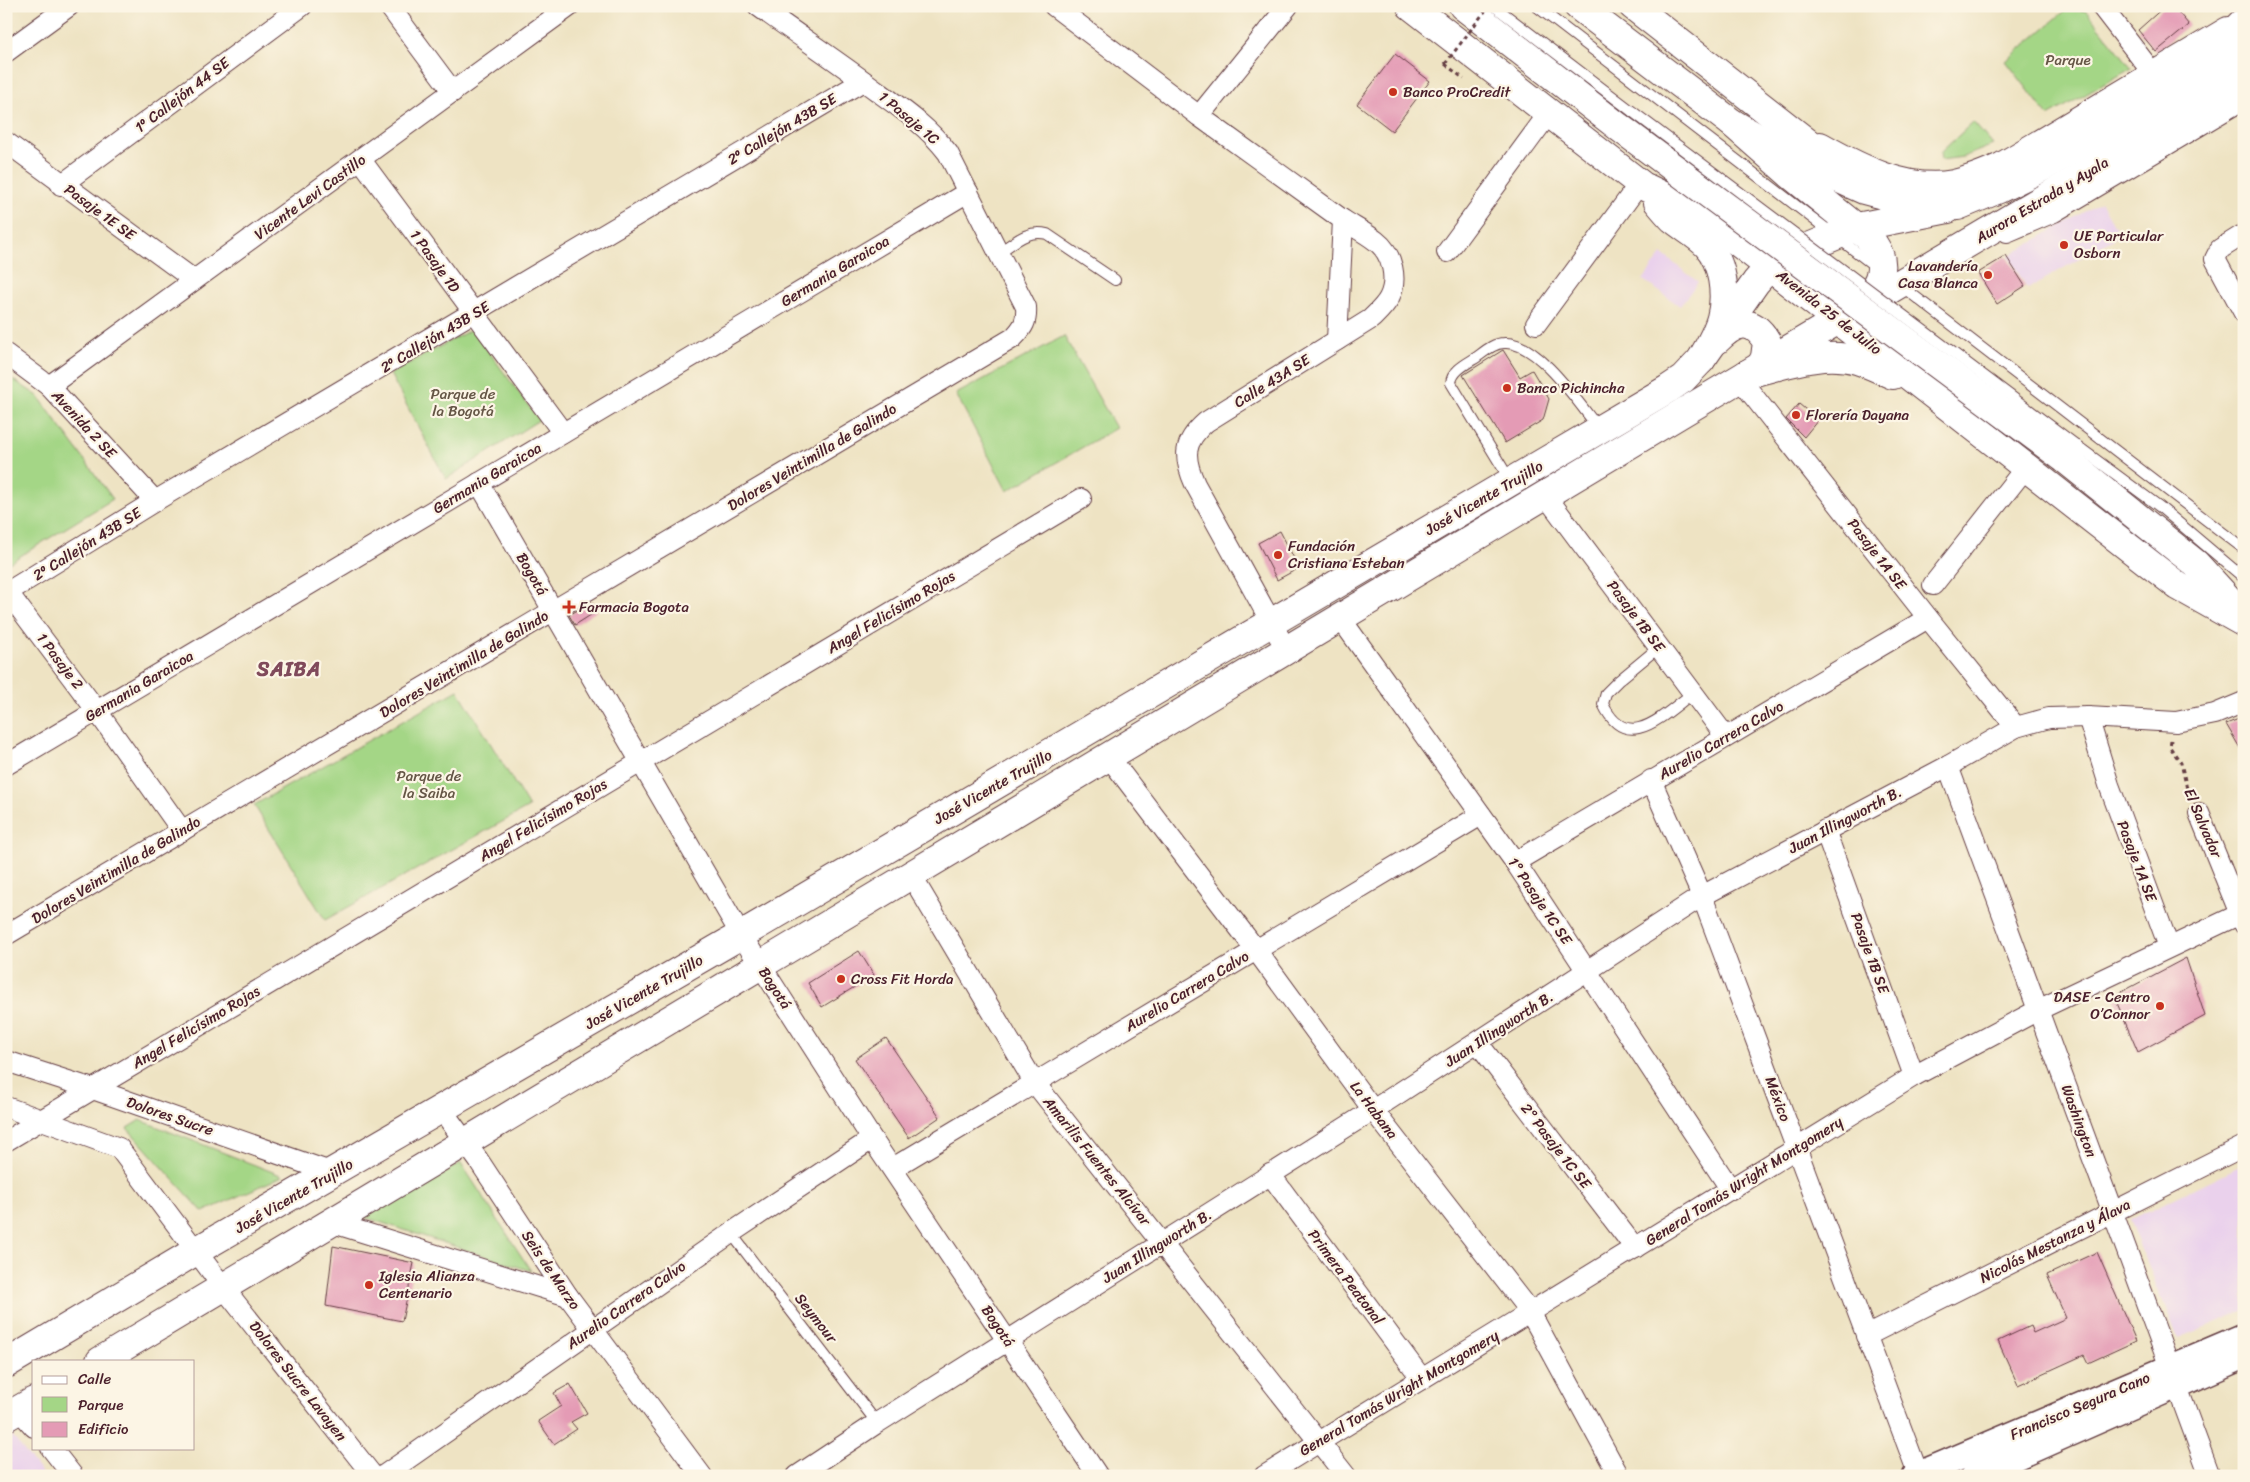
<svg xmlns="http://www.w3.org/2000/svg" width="2250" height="1482" font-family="Sriracha,sans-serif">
<rect width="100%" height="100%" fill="#fcf5e5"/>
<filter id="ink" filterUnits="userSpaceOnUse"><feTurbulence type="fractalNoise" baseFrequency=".02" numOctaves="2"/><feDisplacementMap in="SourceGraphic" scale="10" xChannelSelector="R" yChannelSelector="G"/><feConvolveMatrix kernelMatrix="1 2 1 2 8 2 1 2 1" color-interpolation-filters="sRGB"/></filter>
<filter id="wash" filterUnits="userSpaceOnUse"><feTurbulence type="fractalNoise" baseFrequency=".0096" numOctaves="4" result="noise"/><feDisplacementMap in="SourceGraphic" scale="20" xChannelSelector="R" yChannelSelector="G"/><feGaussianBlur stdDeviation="1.12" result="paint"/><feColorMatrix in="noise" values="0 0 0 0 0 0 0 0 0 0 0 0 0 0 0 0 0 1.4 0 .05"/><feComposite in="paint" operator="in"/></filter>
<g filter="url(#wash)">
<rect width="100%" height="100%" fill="#eee3c3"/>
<g fill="#ead1ec">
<path d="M2101,202l19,33 -92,54 -20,-33z"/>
<path d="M1662,254l36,28 -18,24 -37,-26z"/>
<path d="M2244,1164v147l-66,27 -48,-118z"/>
<path d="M10,1433l34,43h-38v-41z"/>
</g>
<g fill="#a4d686" stroke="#777a58">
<path d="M2067,9l19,2 46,57 -84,48 -42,-55z"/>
<path d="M1973,122l20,23 -30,12 -22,3 -1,-7z"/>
<path d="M472,329l67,91 -93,59 -56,-105z"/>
<path d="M1064,336l52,92 -109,63 -51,-97z"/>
<path d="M6,375l32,21 75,103 -104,64 -3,-3z"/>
<path d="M458,690l71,117 -204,113 -71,-115z"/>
<path d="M140,1120l143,56 -80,36 -76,-84z"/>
<path d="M461,1163l70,108 -167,-54z"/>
</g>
<g id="blocks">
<g fill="#e49bb5">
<path d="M2165,6h8l16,19 -33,27 -18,-22z"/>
<path d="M1395,54l35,27 -38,50 -35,-27z"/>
<path d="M2006,256l19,30 -28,18 -19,-31z"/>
<path d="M1503,350l17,27 12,-7 17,29 -6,21 -38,23 -42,-68z"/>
<path d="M1799,404l19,16 -14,17 -18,-18z"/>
<path d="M1280,531l19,37 -22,12 -19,-37z"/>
<path d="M592,602l5,9 -22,14 -6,-10z"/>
<path d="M2244,717v38l-18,-31z"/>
<path d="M859,951l15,24 -52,32 -14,-24z"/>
<path d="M2186,958l19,58 -67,36 -24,-56z"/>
<path d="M886,1038l54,79 -31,21 -54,-79z"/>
<path d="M333,1246l81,17 -12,58 -76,-15z"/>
<path d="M2097,1252l39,89 -48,22 -4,-8 -66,30 -20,-44 32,-15 3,7 33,-15 -19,-43z"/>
<path d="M570,1384l17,29 -16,9 6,7 -23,15 -16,-23 23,-15 -7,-13z"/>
</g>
</g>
</g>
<g filter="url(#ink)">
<use href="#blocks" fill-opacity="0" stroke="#633c42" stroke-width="1"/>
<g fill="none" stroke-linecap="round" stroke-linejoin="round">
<g stroke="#633c42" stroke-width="12">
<g id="service">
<path d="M1494,6l139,106"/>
<path d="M1536,6l340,261"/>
<path d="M998,253c16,-10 29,-24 49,-19l68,46"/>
<path d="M1900,285l344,264"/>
<path d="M2076,445l84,62 84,71"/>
<path d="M1510,480l-59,-97c1,-13 17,-20 26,-26 8,-6 17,-14 27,-14 33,-3 76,62 95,86"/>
<path d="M1659,647l-41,34 -12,12 -3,11c24,51 60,11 90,-11"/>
<path d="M731,1233l146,190"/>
</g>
</g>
<g stroke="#633c42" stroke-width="22">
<g id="minor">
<path d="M389,6l64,86"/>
<path d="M1054,6l145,110 144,104 -6,120"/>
<path d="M2101,6l54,70"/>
<path d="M6,52l63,-46"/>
<path d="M1199,116l89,-110"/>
<path d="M6,142l188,138"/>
<path d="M361,160l202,273"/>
<path d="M61,185l241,-179"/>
<path d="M2007,232l47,-20 190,-113"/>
<path d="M2244,234l-24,15 -5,10 29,54"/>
<path d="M1447,252l102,-139"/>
<path d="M1536,324l104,-141"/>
<path d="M6,354l43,32 106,115"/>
<path d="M1740,379l188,239 88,109"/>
<path d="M49,386l521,-380"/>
<path d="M479,483l262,452 131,204 226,337"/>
<path d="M1546,496l180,241"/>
<path d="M1933,585l93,-118"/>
<path d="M6,590l91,121 85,120"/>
<path d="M6,593l149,-92 708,-420"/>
<path d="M1341,619l174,243 216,328"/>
<path d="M1287,651l-92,-167c-12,-27 -12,-42 11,-62l165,-103c6,-6 14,-13 18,-21 9,-18 4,-44 -13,-57 -10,-8 -22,-14 -33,-21"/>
<path d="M2088,717l21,68 60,162"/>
<path d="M1109,757l147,193 117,160 157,202 89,164"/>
<path d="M6,765l962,-573"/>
<path d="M1948,766l262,710"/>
<path d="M1651,780l51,116 217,580"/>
<path d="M2199,813l45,111"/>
<path d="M1825,830l89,246"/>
<path d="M1515,862l413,-244"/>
<path d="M911,875l123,207 312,394"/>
<path d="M6,935l1007,-597c11,-11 14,-17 13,-31l-78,-154c-19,-25 -43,-42 -68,-60 -40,-30 -82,-58 -122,-87"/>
<path d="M1478,1043l157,205"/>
<path d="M6,1061l87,28 240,84"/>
<path d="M6,1107l113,41 104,139 150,189"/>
<path d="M442,1110l37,51 89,135 134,180"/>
<path d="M6,1141l1075,-642"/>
<path d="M893,1168l588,-353"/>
<path d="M1270,1174l152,205"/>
<path d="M330,1222l238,74"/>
<path d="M1866,1336l378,-190"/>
<path d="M19,1410l15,17"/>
<path d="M51,1448l22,28"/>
<path d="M383,1476l348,-243 141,-94"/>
<path d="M797,1476l80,-53 496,-313 329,-214 246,-130 68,-39 33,-9 39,-1 88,5 39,-8 29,-12"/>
<path d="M1264,1476l650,-400 124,-66 202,-96"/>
</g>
</g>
<g stroke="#633c42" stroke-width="28">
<g id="tertiary">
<path d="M1915,1476l329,-140"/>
<path d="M1973,1476l271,-120"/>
</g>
</g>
<g stroke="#633c42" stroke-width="30">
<g id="secondary">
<path d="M1820,146c39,22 87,47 134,38 17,-4 31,-10 47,-17l227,-136"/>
<path d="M1717,340c18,-18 35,-24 50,2l-2,15 -4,9"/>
<path d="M100,1361l1647,-987 497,-294"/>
<path d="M6,1364l190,-113 545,-316 927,-546 15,-10 18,-19 55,-78 14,-16 12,-8 75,-31 91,-18"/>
<path d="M6,1417l28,-16"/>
</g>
</g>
<g stroke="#633c42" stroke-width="30">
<g id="primary">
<path d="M1411,6l232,180 60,29 475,371 66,37"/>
<path d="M1463,6l157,122"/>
<path d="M1578,6l154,117 58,51 78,63c28,31 7,55 -19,78"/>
<path d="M1633,6l207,162"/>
<path d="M2203,63l41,-42"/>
<path d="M1732,123l63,36 69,31 52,14 42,2 41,-17 46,-23 199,-116"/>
<path d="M1658,202c5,6 10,12 15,17 11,9 24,16 34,26 16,18 20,50 14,73 -4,15 -12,28 -20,42"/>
<path d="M1747,374c34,-8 75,-24 110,-14 13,4 24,10 36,15"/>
<path d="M2065,459l131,105 44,48"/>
</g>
</g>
<g stroke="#633c42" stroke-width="3" stroke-dasharray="4 4" stroke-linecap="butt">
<path d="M1445,64l19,15"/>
<path d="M2171,740l-1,7 11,16 6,26 5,9"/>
</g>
<use href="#service" stroke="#fff" stroke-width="10"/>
<use href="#minor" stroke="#fff" stroke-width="20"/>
<use href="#tertiary" stroke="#fff" stroke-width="25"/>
<use href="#secondary" stroke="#fff" stroke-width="28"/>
<use href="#primary" stroke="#fff" stroke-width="28"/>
<g stroke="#633c42" stroke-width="12" stroke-linecap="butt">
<path id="service-bridge" d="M1633,112l443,333"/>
</g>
<g stroke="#633c42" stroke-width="30" stroke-linecap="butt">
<path id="primary-bridge" d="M1620,128l445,331"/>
</g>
<path stroke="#633c42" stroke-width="3" stroke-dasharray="4 4" stroke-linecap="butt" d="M1445,64l44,-58"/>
<use href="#service-bridge" stroke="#fff" stroke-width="10"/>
<use href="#primary-bridge" stroke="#fff" stroke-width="28"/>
</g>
</g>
<g fill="#c8321e" stroke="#fcf5e5" stroke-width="2">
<circle cx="1393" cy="92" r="5"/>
<circle cx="2064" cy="245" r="5"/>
<circle cx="1988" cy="275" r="5"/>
<circle cx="1507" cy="388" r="5"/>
<circle cx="1796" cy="415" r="5"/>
<circle cx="1278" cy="555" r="5"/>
<path d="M566.5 599.5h5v5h5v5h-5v5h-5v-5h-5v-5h5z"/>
<circle cx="841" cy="979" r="5"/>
<circle cx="2160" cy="1006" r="5"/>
<circle cx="369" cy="1285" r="5"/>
</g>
<g text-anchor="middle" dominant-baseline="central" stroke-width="4.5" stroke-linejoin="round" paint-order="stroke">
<g font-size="15" fill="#655646" stroke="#fcf5e5">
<text x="2068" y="60">Parque</text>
<text x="463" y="394">Parque de<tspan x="463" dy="17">la Bogotá</tspan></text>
<text x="429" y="776">Parque de<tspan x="429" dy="17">la Saiba</tspan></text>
</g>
<g font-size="15" fill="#4a1f2b" stroke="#fcf5e5" text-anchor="start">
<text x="1403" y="92">Banco ProCredit</text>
<text x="2074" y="236">UE Particular<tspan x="2074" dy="17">Osborn</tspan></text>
<text x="1978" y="266" text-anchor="end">Lavandería<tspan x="1978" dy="17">Casa Blanca</tspan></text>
<text x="1517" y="388">Banco Pichincha</text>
<text x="1806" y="415">Florería Dayana</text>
<text x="1288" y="546">Fundación<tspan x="1288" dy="17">Cristiana Esteban</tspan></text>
<text x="579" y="607">Farmacia Bogota</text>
<text x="851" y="979">Cross Fit Horda</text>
<text x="2150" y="997" text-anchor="end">DASE - Centro<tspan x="2150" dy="17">O’Connor</tspan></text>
<text x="379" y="1276">Iglesia Alianza<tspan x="379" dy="17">Centenario</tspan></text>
</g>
<g font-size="15" fill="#4a1f2b" stroke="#fcf5e5">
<text transform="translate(182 95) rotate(-37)">1º Callejón 44 SE</text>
<text transform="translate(909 118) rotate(40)">1 Pasaje 1C</text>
<text transform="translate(782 129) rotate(-31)">2º Callejón 43B SE</text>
<text transform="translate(310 197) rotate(-36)">Vicente Levi Castillo</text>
<text transform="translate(2042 200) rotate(-31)">Aurora Estrada y Ayala</text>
<text transform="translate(100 212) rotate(36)">Pasaje 1E SE</text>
<text transform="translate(435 261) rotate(54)">1 Pasaje 1D</text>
<text transform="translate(835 271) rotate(-31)">Germania Garaicoa</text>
<text transform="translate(1829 312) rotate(38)">Avenida 25 de Julio</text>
<text transform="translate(435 337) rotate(-31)">2º Callejón 43B SE</text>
<text transform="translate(1272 381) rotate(-32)">Calle 43A SE</text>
<text transform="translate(84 424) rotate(47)">Avenida 2 SE</text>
<text transform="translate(812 457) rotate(-31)">Dolores Veintimilla de Galindo</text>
<text transform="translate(487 478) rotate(-31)">Germania Garaicoa</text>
<text transform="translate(1484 498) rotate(-30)">José Vicente Trujillo</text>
<text transform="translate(87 544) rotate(-32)">2º Callejón 43B SE</text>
<text transform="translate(1877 554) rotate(52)">Pasaje 1A SE</text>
<text transform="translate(532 574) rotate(60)">Bogotá</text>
<text transform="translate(891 612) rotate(-31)">Angel Felicísimo Rojas</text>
<text transform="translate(1636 616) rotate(53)">Pasaje 1B SE</text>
<text transform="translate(60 661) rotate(53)">1 Pasaje 2</text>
<text transform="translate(464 664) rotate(-31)">Dolores Veintimilla de Galindo</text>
<text transform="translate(139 686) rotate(-31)">Germania Garaicoa</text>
<text transform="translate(1721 740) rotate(-30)">Aurelio Carrera Calvo</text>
<text transform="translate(993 787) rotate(-30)">José Vicente Trujillo</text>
<text transform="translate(543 820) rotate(-31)">Angel Felicísimo Rojas</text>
<text transform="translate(1845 820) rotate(-28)">Juan Illingworth B.</text>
<text transform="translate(2203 823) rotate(67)">El Salvador</text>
<text transform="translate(2137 861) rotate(69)">Pasaje 1A SE</text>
<text transform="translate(116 870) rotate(-31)">Dolores Veintimilla de Galindo</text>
<text transform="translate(1540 901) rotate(56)">1° Pasaje 1C SE</text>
<text transform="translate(1870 953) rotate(70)">Pasaje 1B SE</text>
<text transform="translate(775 988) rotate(57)">Bogotá</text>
<text transform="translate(1187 991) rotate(-31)">Aurelio Carrera Calvo</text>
<text transform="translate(644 992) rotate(-30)">José Vicente Trujillo</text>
<text transform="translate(196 1027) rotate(-31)">Angel Felicísimo Rojas</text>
<text transform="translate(1499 1029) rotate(-33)">Juan Illingworth B.</text>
<text transform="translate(1778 1099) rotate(70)">México</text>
<text transform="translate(1374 1110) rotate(53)">La Habana</text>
<text transform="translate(170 1116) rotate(19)">Dolores Sucre</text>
<text transform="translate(2079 1121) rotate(70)">Washington</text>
<text transform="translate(1556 1146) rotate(52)">2° Pasaje 1C SE</text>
<text transform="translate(1097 1161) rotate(51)">Amarilis Fuentes Alcívar</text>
<text transform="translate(1744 1181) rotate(-32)">General Tomás Wright Montgomery</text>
<text transform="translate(294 1196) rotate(-30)">José Vicente Trujillo</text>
<text transform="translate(2055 1241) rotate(-27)">Nicolás Mestanza y Álava</text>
<text transform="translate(1157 1246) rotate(-32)">Juan Illingworth B.</text>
<text transform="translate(551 1270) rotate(56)">Seis de Marzo</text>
<text transform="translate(1346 1277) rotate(53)">Primera Peatonal</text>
<text transform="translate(626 1305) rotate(-35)">Aurelio Carrera Calvo</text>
<text transform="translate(816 1318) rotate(52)">Seymour</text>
<text transform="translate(998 1326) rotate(56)">Bogotá</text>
<text transform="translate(298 1381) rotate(52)">Dolores Sucre Lavayen</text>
<text transform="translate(1399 1393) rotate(-31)">General Tomás Wright Montgomery</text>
<text transform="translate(2080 1406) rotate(-23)">Francisco Segura Cano</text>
</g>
<g font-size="20" font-weight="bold" letter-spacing="1" fill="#804a5b" stroke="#fcf5e5">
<text x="289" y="669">SAIBA</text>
</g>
</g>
<rect width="2250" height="1482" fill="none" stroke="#fcf5e5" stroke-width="25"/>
<rect x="32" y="1360" width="162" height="90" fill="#fcf5e5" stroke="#b59f9b"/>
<rect x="42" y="1376" width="25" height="8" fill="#ffffff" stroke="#b59f9b"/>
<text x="78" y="1384" font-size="15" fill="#4a1f2b">Calle</text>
<rect x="42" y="1397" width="25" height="15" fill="#a4d686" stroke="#b59f9b"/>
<text x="78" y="1410" font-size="15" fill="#4a1f2b">Parque</text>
<rect x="42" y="1422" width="25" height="15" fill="#e49bb5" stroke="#b59f9b"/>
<text x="78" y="1434" font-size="15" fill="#4a1f2b">Edificio</text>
</svg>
